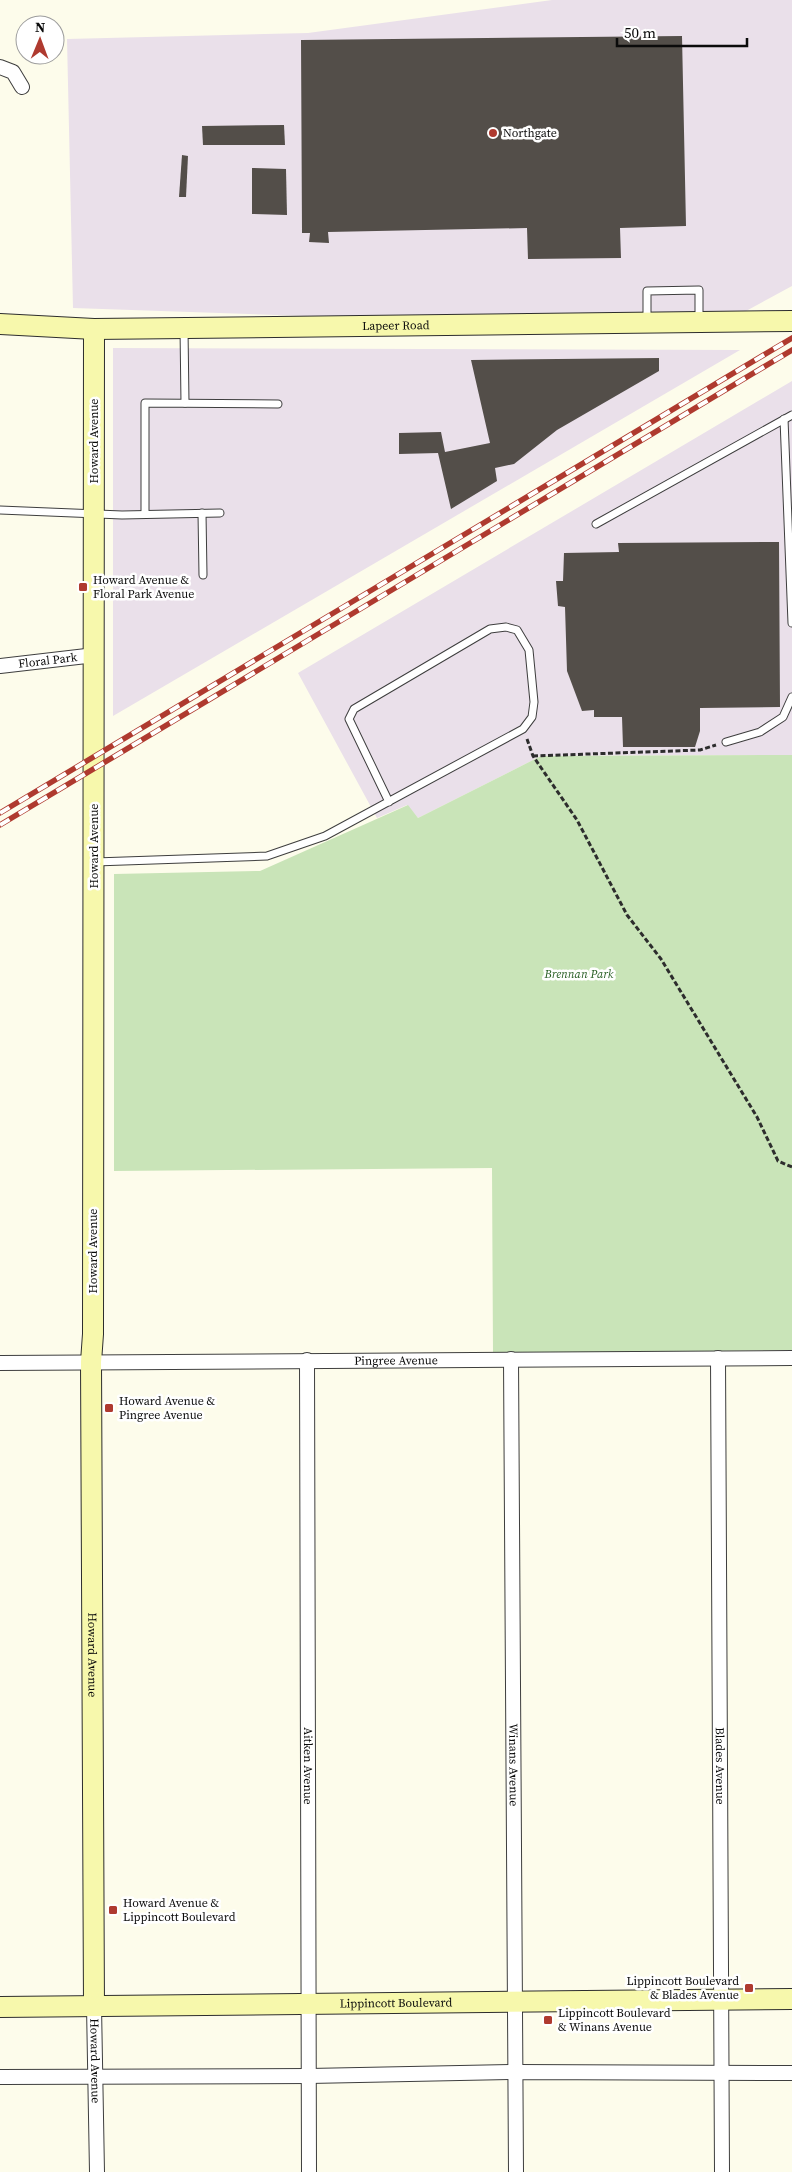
<svg xmlns="http://www.w3.org/2000/svg" width="792" height="2172" font-family="'Source Serif 4',serif">
<rect width="100%" height="100%" fill="#fdfceb"/>
<g fill="#eae0ea">
<path d="M552,0h240v286l-46,25 -413,6 -260,-9 -6,-269 241,-6z"/>
<path d="M113,348l627,2 -627,366z"/>
<path d="M792,381v374l-251,1 -123,62 -11,-13 -30,13 -79,-145z"/>
</g>
<path fill="#c9e4b8" d="M792,755v595l-299,4 -1,-186 -378,3v-297l146,-3 148,-66 10,13 123,-62z"/>
<g fill="#534e49">
<path d="M682,36l4,190 -66,2 1,30 -93,1 -1,-31 -199,4 1,11 -20,-1 1,-9h-8l-1,-193z"/>
<path d="M284,125l1,20h-82l-1,-19z"/>
<path d="M182,155l6,1 -2,41h-7z"/>
<path d="M252,168l34,1 1,46 -35,-1z"/>
<path d="M659,358v13l-102,59 -43,34 -19,4 2,13 -46,28 -13,-56 -39,1v-21l42,-1 4,20 45,-9 -19,-83z"/>
<path d="M779,542l1,165 -80,1v23l-5,16h-72l-1,-30h-28v-7l-12,1 -15,-40 -2,-64 -7,-1 -2,-25h7l1,-28 55,-1 -1,-9z"/>
</g>
<g fill="none" stroke-linecap="round" stroke-linejoin="round">
<g stroke="#3e3e3e" stroke-width="9">
<g id="lane">
<path d="M647,322v-31l52,-1v29"/>
<path d="M184,329l1,74"/>
<path d="M784,419l8,204"/>
<path d="M0,510l122,5 98,-2"/>
<path d="M202,513l1,62"/>
<path d="M145,514v-111l133,1"/>
<path d="M596,524l196,-109"/>
<path d="M726,742l34,-10 23,-15 9,-20"/>
<path d="M95,862l172,-6 58,-20 198,-107 9,-12 2,-15 -5,-52 -12,-20 -11,-3 -16,2 -136,80 -5,10 40,83"/>
</g>
</g>
<g stroke="#3e3e3e" stroke-width="16">
<g id="street">
<path d="M0,67l13,5 9,15"/>
<path id="s1" d="M0,666l95,-11"/>
<path id="s2" d="M718,1358l4,814"/>
<path id="s3" d="M511,1359l5,813"/>
<path id="s4" d="M307,1360l2,812"/>
<path id="s5" d="M0,1363l792,-5"/>
<path id="s6" d="M94,2006l3,166"/>
<path d="M0,2077l309,-1 207,-4 276,1"/>
</g>
</g>
<g stroke="#2d2d2d" stroke-width="22">
<g id="secondary">
<path id="s7" d="M0,324l94,5 698,-8"/>
<path id="s8" d="M94,329l-1,1005 -2,28 3,644"/>
<path id="s9" d="M0,2007l792,-8"/>
</g>
</g>
<g stroke="#2d2d2d" stroke-width="3" stroke-dasharray="5 2.5" stroke-linecap="butt">
<path d="M527,739l6,17 44,64 50,95 34,44 96,158 21,44 14,6"/>
<path d="M533,756l167,-6 16,-5"/>
</g>
<use href="#lane" stroke="#fff" stroke-width="7"/>
<use href="#street" stroke="#fff" stroke-width="14"/>
<use href="#secondary" stroke="#f7f8ac" stroke-width="20"/>
<g stroke="#af3a2f" stroke-width="5.5">
<g id="rail">
<path d="M0,813l792,-475"/>
<path d="M0,825l792,-475"/>
</g>
</g>
<use href="#rail" stroke="#fff" stroke-width="4" stroke-dasharray="11" stroke-linecap="butt"/>
</g>
<g fill="#af3a2f" stroke="#fff" stroke-width="2">
<circle cx="493" cy="133" r="5"/>
<rect x="78" y="582" width="10" height="10" rx="2.5"/>
<rect x="104" y="1403" width="10" height="10" rx="2.5"/>
<rect x="108" y="1905" width="10" height="10" rx="2.5"/>
<rect x="744" y="1983" width="10" height="10" rx="2.5"/>
<rect x="543" y="2015" width="10" height="10" rx="2.5"/>
</g>
<g text-anchor="middle" dominant-baseline="central" stroke-width="5" stroke-linejoin="round" paint-order="stroke">
<g font-size="12" fill="#0b0b0b" stroke="#fff" text-anchor="start">
<text x="503" y="133">Northgate</text>
<text x="93" y="580">Howard Avenue &amp;<tspan x="93" dy="14">Floral Park Avenue</tspan></text>
<text x="119" y="1401">Howard Avenue &amp;<tspan x="119" dy="14">Pingree Avenue</tspan></text>
<text x="123" y="1903">Howard Avenue &amp;<tspan x="123" dy="14">Lippincott Boulevard</tspan></text>
<text x="739" y="1981" text-anchor="end">Lippincott Boulevard<tspan x="739" dy="14">&amp; Blades Avenue</tspan></text>
<text x="558" y="2013">Lippincott Boulevard<tspan x="558" dy="14">&amp; Winans Avenue</tspan></text>
</g>
<g font-size="12" fill="#0b0b0b" stroke="#fff">
<text stroke="none"><textPath href="#s7" startOffset="396">Lapeer Road</textPath></text>
<text transform="translate(94 441) rotate(-90)">Howard Avenue</text>
<text stroke="none"><textPath href="#s1" startOffset="48">Floral Park</textPath></text>
<text transform="translate(94 846) rotate(-90)">Howard Avenue</text>
<text transform="translate(93 1251) rotate(-90)">Howard Avenue</text>
<text stroke="none"><textPath href="#s5" startOffset="396">Pingree Avenue</textPath></text>
<text stroke="none"><textPath href="#s8" startOffset="1326">Howard Avenue</textPath></text>
<text stroke="none"><textPath href="#s2" startOffset="408">Blades Avenue</textPath></text>
<text stroke="none"><textPath href="#s4" startOffset="406">Aitken Avenue</textPath></text>
<text stroke="none"><textPath href="#s3" startOffset="406">Winans Avenue</textPath></text>
<text stroke="none"><textPath href="#s9" startOffset="396">Lippincott Boulevard</textPath></text>
<text stroke="none"><textPath href="#s6" startOffset="55">Howard Avenue</textPath></text>
</g>
<g font-size="12" font-style="italic" fill="#265d22" stroke="#fff">
<text x="579" y="974">Brennan Park</text>
</g>
</g>
<g transform="translate(40 40) rotate(1)"><circle r="24" fill="#ffffff" stroke="#9d9d9d"/>
<path d="M0-4L9 19L0 12L-9 19Z" fill="#af3a2f"/>
<text y="-8" font-size="14" font-weight="bold" text-anchor="middle" fill="#0b0b0b">N</text>
</g>
<path d="M617 38v8h130v-8" fill="none" stroke="#0b0b0b" stroke-width="2.5"/>
<text x="624" y="38" font-size="15" fill="#0b0b0b" stroke="#ffffff" stroke-width="4" paint-order="stroke">50 m</text>
</svg>
